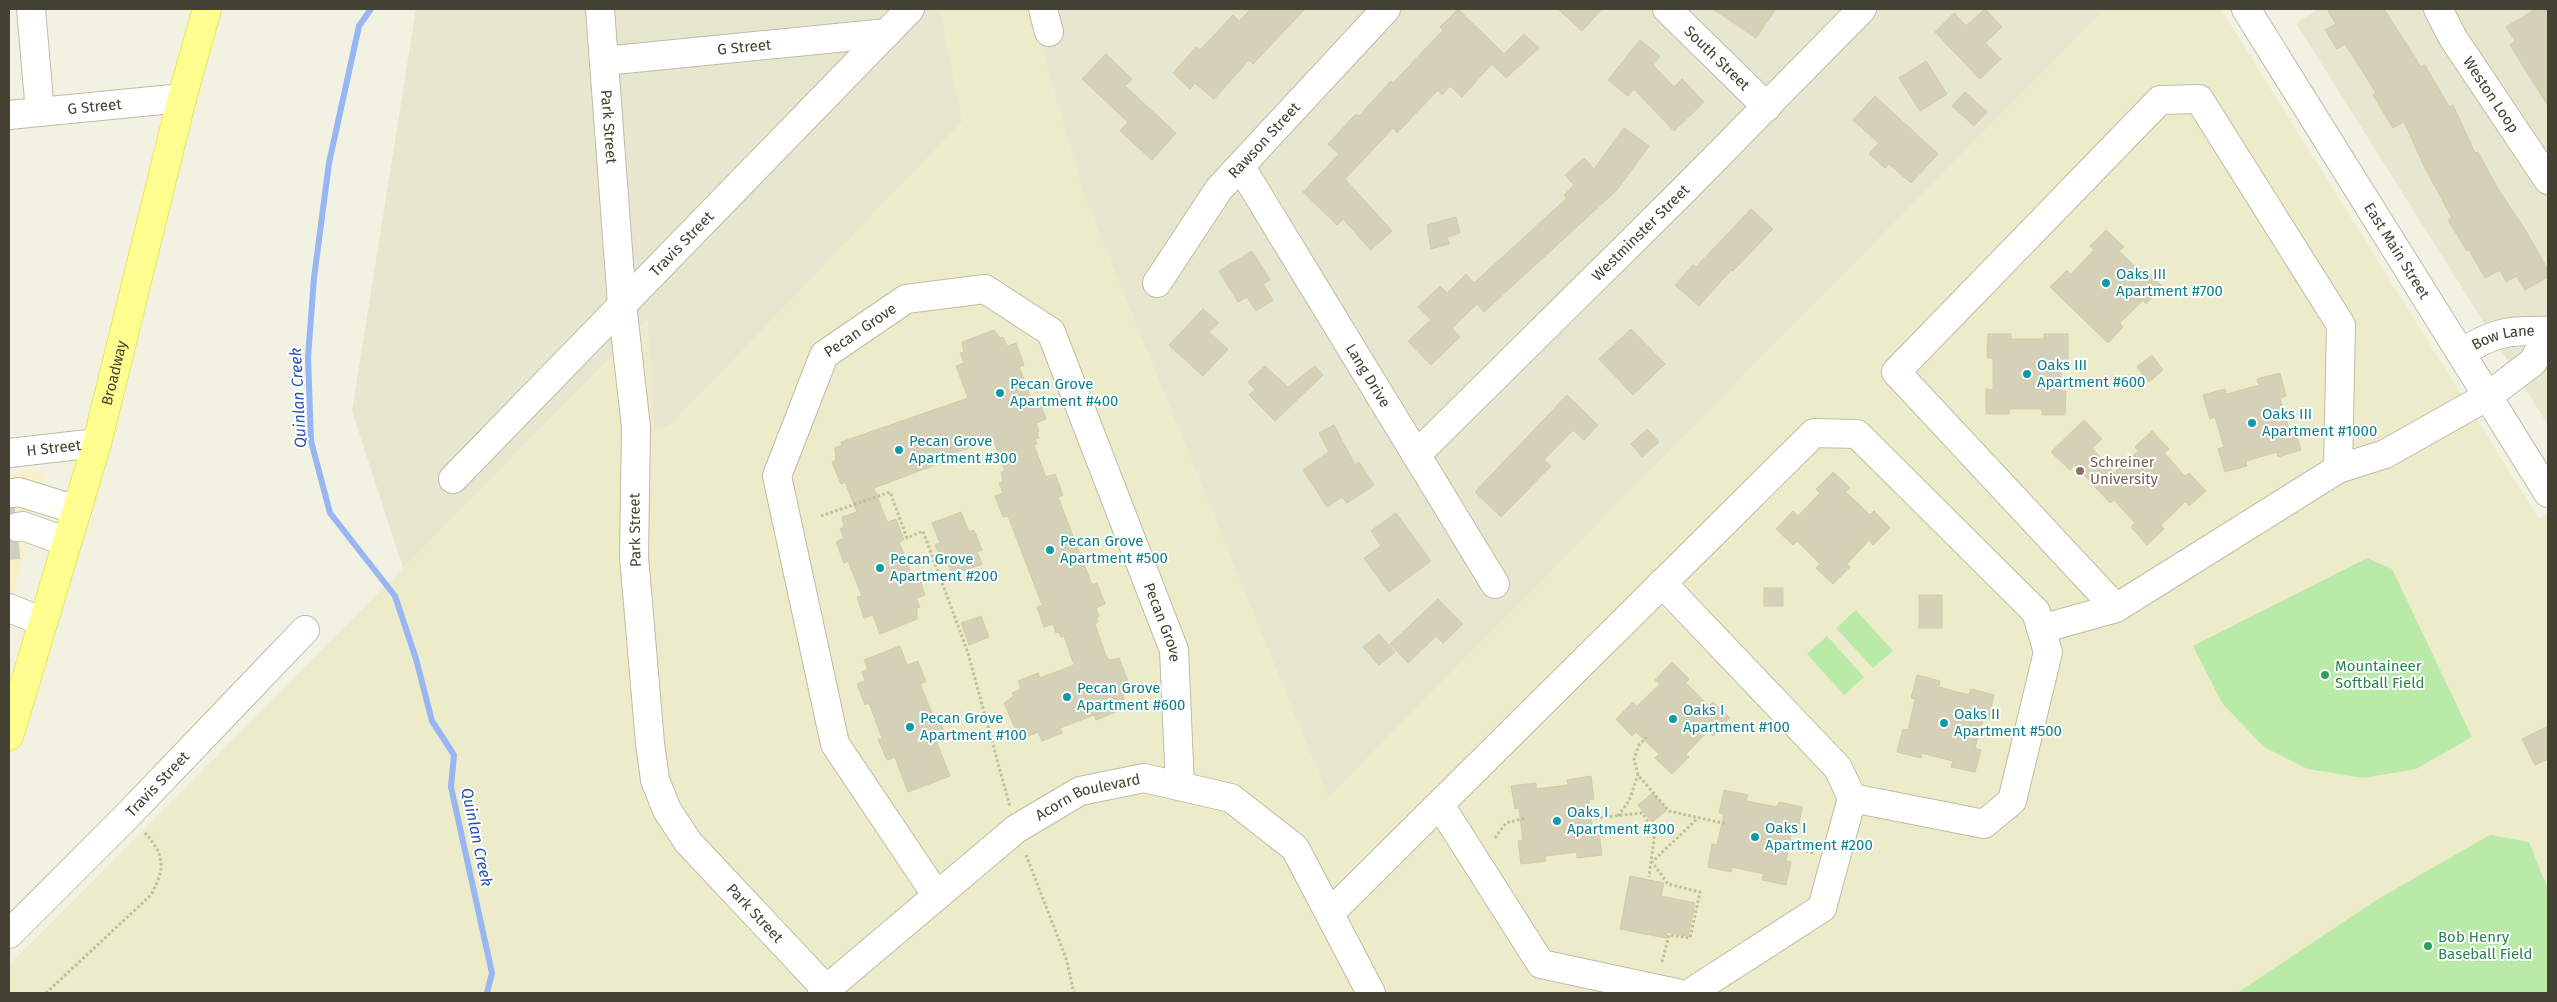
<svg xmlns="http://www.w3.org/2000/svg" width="2557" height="1002" font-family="'Fira Sans',sans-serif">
<rect width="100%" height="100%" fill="#f2f2e2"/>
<g fill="#e7e6cf">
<path d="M416,9h524l23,112 -293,305 -16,4 -7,-109 -244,247 -51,-157z"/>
<path d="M1030,9h1075l-777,789 -245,-604z"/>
<path d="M2318,9h230v416l-252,-402z"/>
</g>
<path fill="#f7f0ca" d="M41,470l4,9 -36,130v-135z"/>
<path fill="#edecca" d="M940,9h90l53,185 245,604 777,-789h116l318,510 9,-6v480h-2539v-28l639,-644 6,109 16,-4 293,-305z"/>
<g fill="#baeaa7">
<path d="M2367,558l25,11 80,168 -56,32 -53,9 -55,-9 -44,-22 -42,-44 -29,-57z"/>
<path d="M1856,610l37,41 -20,17 -37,-40z"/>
<path d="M1827,636l37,41 -20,18 -37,-41z"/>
<path d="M2490,835l39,7 19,47v104h-311l141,-94z"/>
</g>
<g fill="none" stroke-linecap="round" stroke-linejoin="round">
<path stroke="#99b6f4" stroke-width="6" d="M371,9l-12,17 -30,137 -15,115 -6,79 3,84 19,72 65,83 21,63 16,62 22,34 -3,32 41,186 -5,20"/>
</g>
<g fill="#d4d1b7" stroke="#cfcbaa">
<path d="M1251,9h54l-52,55 -4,-4 -35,39 -19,-16 -5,6 -17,-16 23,-26 4,3 33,-35 6,6z"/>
<path d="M1458,9l46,45 20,-20 15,14 -33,30 -14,-14 -30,33 -12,-11 -8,9 -4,-5 -41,43 -4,-5 -48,51 47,52 -21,19 -28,-31 -6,6 -34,-33 36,-38 -11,-10 28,-30 3,2 32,-35 2,2 50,-53 -3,-3z"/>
<path d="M1558,9h44l-20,22z"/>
<path d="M1713,9h63l-20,29z"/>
<path d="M1985,9l17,18 -17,16 16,16 -21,20 -45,-47 19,-19 12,13z"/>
<path d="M2327,9h57l37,58 4,-2 24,42 4,-2 22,48 3,-1 20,37 28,42 22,39v7l-23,13 -8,-14 -11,6 -6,-12 -15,8 -16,-28 -2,1 -19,-31 4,-2 -28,-52 -20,-44 -11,6 -20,-33 3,-2 -31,-49 -8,5 -12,-19 11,-6z"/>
<path d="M2536,9h12v97l-38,-61 5,-4 -9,-14z"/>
<path d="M1640,40l20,16 -7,9 21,22 8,-8 22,23 -30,29 -40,-42 -6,7 -20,-16z"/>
<path d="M1106,54l26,25 -7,7 51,47 -24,27 -32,-29 8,-9 -46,-43z"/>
<path d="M1926,61l21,33 -27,17 -21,-33z"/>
<path d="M1965,92l22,20 -13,14 -22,-20z"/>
<path d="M1875,96l63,58 -27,29 -22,-19 -4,4 -16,-14 10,-11 -26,-23z"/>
<path d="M1624,128l25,18 -32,44 -133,122 -7,-8 -25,24 8,9 -29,28 -23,-24 23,-21 -13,-13 22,-21 7,7 19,-19 8,9 93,-85 -3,-3 10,-10 -9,-10 19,-17 10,11z"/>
<path d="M1751,209l22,20 -40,42 -2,-1 -32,36 -24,-21 18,-20 3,2z"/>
<path d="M1456,217l4,16 -13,4 2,7 -18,5 -4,-24z"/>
<path d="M2106,230l18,17 -5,4 23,22 4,-3 17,17 -17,17 -3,-4 -23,23 3,4 -15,16 -58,-56 17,-17 4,4 23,-24 -4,-4z"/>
<path d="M1252,251l18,29 -7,4 10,16 -17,11 -9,-14 -9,5 -19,-31z"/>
<path d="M1203,309l16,14 -10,9 19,17 -25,27 -34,-31z"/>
<path d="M1631,329l34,35 -32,31 -34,-36z"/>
<path d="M994,330l6,8 3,-1 4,9 9,-3 8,22 -5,2 13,33 6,-2 8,21 -10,4 3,8 -2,1 2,6 -4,1 2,5 -3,1 12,32 9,-3 8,21 -5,2 34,88 5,-2 8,21 -9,4 3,8 -3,2 2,4 -3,2 11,32 3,4 10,-2 12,31 -8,6 1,4 -10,3 4,9 -22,9 -2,-5 -34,13 2,5 -20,8 -4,-9 -9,4 -1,-3 -5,1 -1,-3 -5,2 -13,-30 10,-7 -2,-3 9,-4 -3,-8 20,-8 2,5 34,-13 -10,-29 -3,1 -2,-5 -3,1 -3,-9 -9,3 -7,-20 5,-2 -34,-89 -5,1 -8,-21 8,-3 -4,-10 4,-1 -2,-10 4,-1 -12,-32 -38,14 1,4 -82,31 13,34 9,-3 8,21 -5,2 13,34 6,-2 7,21 -9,3 4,9 -3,1v11l-37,15 -7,-19 -9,3 -7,-21 5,-1 -14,-35 -4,2 -8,-21 8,-4 -4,-9 4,-2 -2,-10 15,-5 -12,-30 -4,2 -9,-22 4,-2 -1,-12 7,-3 -1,-3 127,-44 -12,-32 8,-3 -4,-10 4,-1 -2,-10z"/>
<path d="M1988,334h23v5h33v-5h24v25h-7v32h5l-1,24h-23v-6h-32l-1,5h-23v-25l7,1v-32h-6z"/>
<path d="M2152,355l11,15 -14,12 -12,-15z"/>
<path d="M1265,366l23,21 27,-21 8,9 -48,46 -26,-26 6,-5 -7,-8z"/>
<path d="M2280,373l6,23 -6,2 9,30 5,-1 7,23 -23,7 -1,-5 -31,9 1,5 -22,6 -7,-23 6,-2 -9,-30 -5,2 -7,-24 22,-6 2,5 32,-9 -2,-6z"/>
<path d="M1567,395l31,30 -14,15 -11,-10 -29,30 7,6 -50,51 -26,-25z"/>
<path d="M2084,420l18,19 -10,9 22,25 24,-22 -3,-4 17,-16 17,18 -5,4 21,23 4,-3 17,18 -17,15 -4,-4 -24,23 3,4 -17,16 -16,-18 4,-4 -21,-23 -4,3 -35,-38 -5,5 -19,-18z"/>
<path d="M1334,425l21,40 4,-3 15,23 -27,18 -5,-6 -15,10 -24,-37 26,-18 -10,-19z"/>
<path d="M1647,429l12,13 -17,15 -11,-13z"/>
<path d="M1833,472l17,16 -4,4 24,23 4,-4 16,17 -17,17 -4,-5 -22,24 3,3 -17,17 -17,-16 4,-4 -23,-23 -4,4 -17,-16 17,-18 5,5 22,-23 -4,-4z"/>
<path d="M961,512l8,20 5,-2 8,20 -5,2 5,12 -30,11 -4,-11 -5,1 -8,-20 5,-2 -8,-20z"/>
<path d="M1396,513l35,48 -42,31 -25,-34 17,-12 -10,-15z"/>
<rect x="1764" y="588" width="19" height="18"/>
<rect x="1919" y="595" width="23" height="33"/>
<path d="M1438,599l25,25 -20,19 -7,-7 -28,27 -18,-19z"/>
<path d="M981,616l8,21 -20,8 -8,-22z"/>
<path d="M1379,634l16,18 -16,13 -16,-18z"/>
<path d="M900,646l7,19 11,-4 8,21 -6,2 14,34 4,-2 8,21 -10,3 14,36 -42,16 -13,-35 -8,3 -9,-21 4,-1 -13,-35 -4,2 -8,-21 8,-3 -3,-9 6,-3 -4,-9z"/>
<path d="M1672,662l17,17 -3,4 23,23 4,-4 17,16 -17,18 -5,-5 -22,23 3,3 -17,17 -17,-16 4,-4 -23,-22 -4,4 -16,-17 17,-17 4,4 23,-22 -5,-4z"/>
<path d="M1917,675l23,6 -1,6 30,8 2,-6 23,6 -5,23 -5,-2 -9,32 6,2 -6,22 -24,-5 2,-6 -31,-8 -1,5 -24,-6 6,-23 5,1 7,-31 -4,-1z"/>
<path d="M2548,726v33l-13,6 -13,-26z"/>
<path d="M1591,776l3,23 -5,1 4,33 6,-1 3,23 -25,3v-6l-32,4 1,5 -25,3 -3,-23 5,-1 -4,-32 -4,1 -4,-23 25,-3v6l32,-4 -1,-5z"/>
<path d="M1724,790l24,5 -2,6 31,6 2,-5 23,5 -4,23 -6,-1 -6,32 5,1 -5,23 -24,-5 2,-6 -32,-7 -1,5 -23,-5 4,-23 5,1 7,-31 -5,-1z"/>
<path d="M1653,793l14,17 -15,12 -14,-17z"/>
<path d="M1630,876l34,7 -3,13 34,7 -7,33 -21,-4 -1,6 -46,-9z"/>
</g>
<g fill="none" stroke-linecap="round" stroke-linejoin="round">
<g stroke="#cfcfbf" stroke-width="28" stroke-dasharray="28 14" stroke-linecap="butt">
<path d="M9,509h6"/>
<path d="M9,546l10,-1"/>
</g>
<g stroke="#bebca4" stroke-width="30">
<g id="minor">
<path d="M31,9l9,103"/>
<path id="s1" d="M600,9l22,295 14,123 -2,130 16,186 5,37 12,30 21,32 138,147"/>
<path d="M1043,9l6,23"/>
<path id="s2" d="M1667,9l100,98"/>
<path id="s3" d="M2246,9l302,484"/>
<path id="s4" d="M2438,9l15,29 95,142"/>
<path id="s5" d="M604,61l283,-28"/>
<path id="s6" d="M9,115l173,-17"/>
<path id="s7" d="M1238,170l9,7 248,407"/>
<path id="s8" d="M1157,283l62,-94 167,-180"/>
<path id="s9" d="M2461,353c33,-21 48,-23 87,-22"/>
<path id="s10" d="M9,453l88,-10"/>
<path id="s11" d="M1416,455l267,-264 179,-182"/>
<path d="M2338,469l47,-15 103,-58 45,-34 15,-27"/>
<path id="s12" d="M453,479l457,-470"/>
<path d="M13,493l6,-1 58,18"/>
<path d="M17,527l6,-1 44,16"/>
<path d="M1662,583l176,185 14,30"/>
<path d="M9,608l34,14"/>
<path d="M2041,629l75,-21 222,-139 3,-144 -142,-226 -39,1 -264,272 220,236"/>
<path d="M1440,805l101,159 135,29"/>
<path id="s13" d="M937,896l-102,-152 -58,-268 47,-121 82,-56 79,-10 66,43 123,318 6,136"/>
<path d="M1330,913l484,-480 43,1 179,178 12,40 -36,149 -28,23 -132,-26 -30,110 -132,85"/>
<path id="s14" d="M9,934l119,-119 177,-185"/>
<path id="s15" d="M822,993l194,-164 64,-38 64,-13 87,20 64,50 76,145"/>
</g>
</g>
<g stroke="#eae658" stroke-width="30">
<g id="major">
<path id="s16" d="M9,736l88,-293 85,-345 25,-89"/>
</g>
</g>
<g stroke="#c1bd94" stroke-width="3" stroke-dasharray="2.5 2.5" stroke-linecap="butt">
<path d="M821,516l69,-24 17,46 16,-7 45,122 42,154"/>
<path d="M1647,737l-8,8 -5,14 4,16 31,36 58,13"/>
<path d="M1618,816l11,-15 9,-26"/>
<path d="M1595,818l47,-5 13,18 -6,46"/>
<path d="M1495,838l11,-15 19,-5"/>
<path d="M1791,848l23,5"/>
<path d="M1026,855l40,103 8,35"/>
<path d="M1662,962l7,-27 21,3 10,-46 -32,-8 -16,-22 46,-44"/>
<path d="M46,993l105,-98c15,-28 14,-40 -7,-63"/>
</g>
<use href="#minor" stroke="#fff" stroke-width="28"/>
<use href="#major" stroke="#fffe8e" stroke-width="28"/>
</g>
<g fill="#0f9aa8" stroke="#fff" stroke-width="2">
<circle cx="2106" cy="283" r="5"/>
<circle cx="2027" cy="374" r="5"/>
<circle cx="1000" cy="393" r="5"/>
<circle cx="2252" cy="423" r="5"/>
<circle cx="899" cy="450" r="5"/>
<circle cx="1050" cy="550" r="5"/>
<circle cx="880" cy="568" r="5"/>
<circle cx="1067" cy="697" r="5"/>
<circle cx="1673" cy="719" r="5"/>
<circle cx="1944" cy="723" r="5"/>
<circle cx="910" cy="727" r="5"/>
<circle cx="1557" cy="821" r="5"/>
<circle cx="1755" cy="837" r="5"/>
</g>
<circle fill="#8d6e63" stroke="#fff" stroke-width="2" cx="2080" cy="471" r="5"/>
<g fill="#2e9e5b" stroke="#fff" stroke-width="2">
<circle cx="2325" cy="675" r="5"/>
<circle cx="2428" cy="946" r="5"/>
</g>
<g text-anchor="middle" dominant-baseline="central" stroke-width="4" stroke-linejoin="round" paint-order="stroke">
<g font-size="15" fill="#444232" stroke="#fff">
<text stroke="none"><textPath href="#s5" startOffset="141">G Street</textPath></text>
<text stroke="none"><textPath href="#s2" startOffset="70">South Street</textPath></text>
<text stroke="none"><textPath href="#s4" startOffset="101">Weston Loop</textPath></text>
<text stroke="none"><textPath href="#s6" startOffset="86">G Street</textPath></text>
<text stroke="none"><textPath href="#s1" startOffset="118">Park Street</textPath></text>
<text stroke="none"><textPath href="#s8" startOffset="179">Rawson Street</textPath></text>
<text stroke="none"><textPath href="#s11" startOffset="316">Westminster Street</textPath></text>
<text stroke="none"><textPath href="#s12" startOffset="328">Travis Street</textPath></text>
<text stroke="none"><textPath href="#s3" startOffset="285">East Main Street</textPath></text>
<text stroke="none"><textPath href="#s13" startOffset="631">Pecan Grove</textPath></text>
<text stroke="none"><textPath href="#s9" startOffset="46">Bow Lane</textPath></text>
<text stroke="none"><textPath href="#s16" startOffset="378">Broadway</textPath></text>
<text stroke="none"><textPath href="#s7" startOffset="244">Lang Drive</textPath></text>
<text stroke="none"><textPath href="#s10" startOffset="45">H Street</textPath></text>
<text transform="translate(635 530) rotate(-91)">Park Street</text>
<text stroke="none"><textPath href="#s13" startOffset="1156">Pecan Grove</textPath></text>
<text stroke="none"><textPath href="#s14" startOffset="211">Travis Street</textPath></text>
<text stroke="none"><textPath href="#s15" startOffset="334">Acorn Boulevard</textPath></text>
<text stroke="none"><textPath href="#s1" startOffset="942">Park Street</textPath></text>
</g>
<g font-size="15" fill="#0d838f" stroke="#fff" text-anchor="start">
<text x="2116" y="274">Oaks III<tspan x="2116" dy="17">Apartment #700</tspan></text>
<text x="2037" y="365">Oaks III<tspan x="2037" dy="17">Apartment #600</tspan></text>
<text x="1010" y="384">Pecan Grove<tspan x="1010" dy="17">Apartment #400</tspan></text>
<text x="2262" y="414">Oaks III<tspan x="2262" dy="17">Apartment #1000</tspan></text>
<text x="909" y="441">Pecan Grove<tspan x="909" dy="17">Apartment #300</tspan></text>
<text x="1060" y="541">Pecan Grove<tspan x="1060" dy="17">Apartment #500</tspan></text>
<text x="890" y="559">Pecan Grove<tspan x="890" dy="17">Apartment #200</tspan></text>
<text x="1077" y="688">Pecan Grove<tspan x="1077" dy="17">Apartment #600</tspan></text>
<text x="1683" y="710">Oaks I<tspan x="1683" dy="17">Apartment #100</tspan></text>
<text x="1954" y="714">Oaks II<tspan x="1954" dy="17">Apartment #500</tspan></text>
<text x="920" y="718">Pecan Grove<tspan x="920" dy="17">Apartment #100</tspan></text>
<text x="1567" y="812">Oaks I<tspan x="1567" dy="17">Apartment #300</tspan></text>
<text x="1765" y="828">Oaks I<tspan x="1765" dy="17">Apartment #200</tspan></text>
</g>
<g font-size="15" fill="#785e54" stroke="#fff" text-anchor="start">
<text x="2090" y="462">Schreiner<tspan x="2090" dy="17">University</tspan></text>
</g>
<g font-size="15" fill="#27864d" stroke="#fff" text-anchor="start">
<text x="2335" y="666">Mountaineer<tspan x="2335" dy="17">Softball Field</tspan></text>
<text x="2438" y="937">Bob Henry<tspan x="2438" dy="17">Baseball Field</tspan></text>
</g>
<g font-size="16" font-style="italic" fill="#2652b5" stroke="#fff">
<text transform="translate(298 398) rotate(-93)">Quinlan Creek</text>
<text transform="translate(477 837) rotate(78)">Quinlan Creek</text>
</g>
</g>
<rect width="2557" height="1002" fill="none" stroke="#444232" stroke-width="20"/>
</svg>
